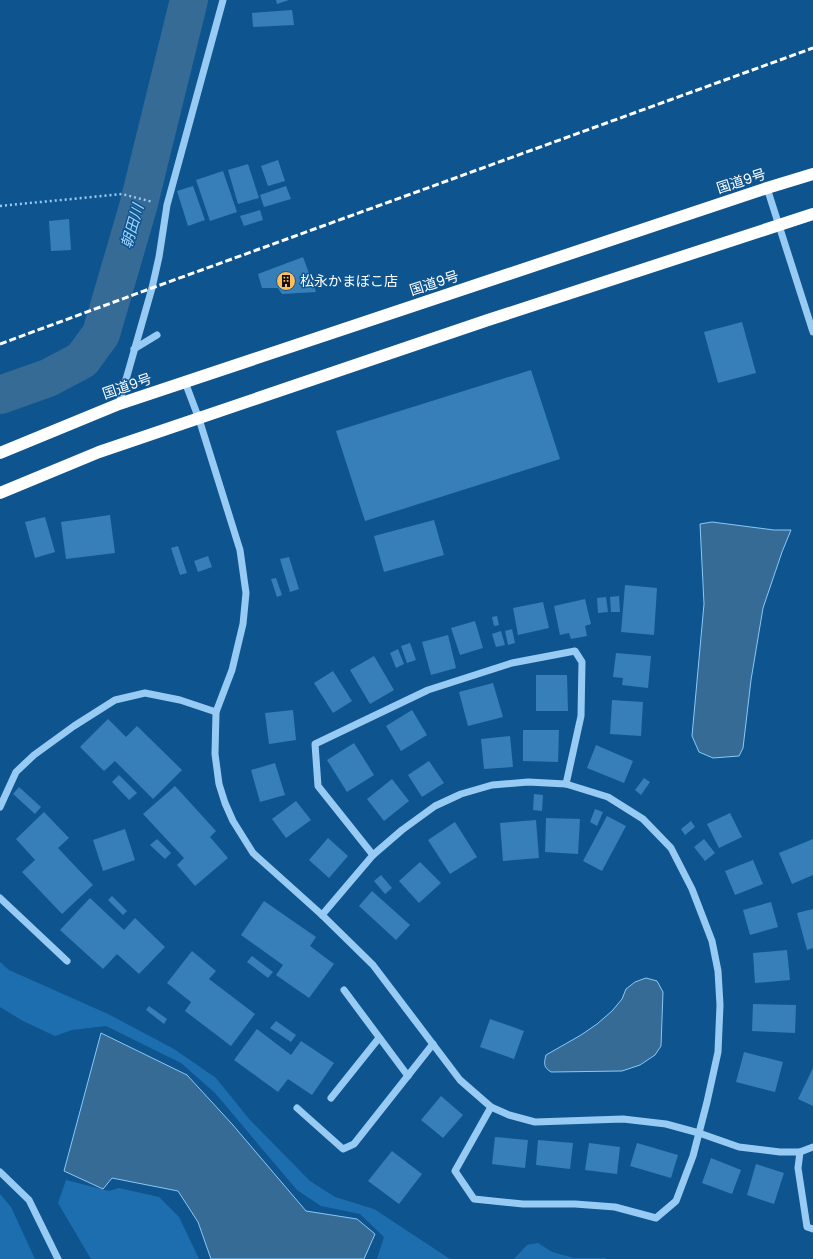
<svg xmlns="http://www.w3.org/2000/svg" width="813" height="1259" font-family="Poppins,'Noto Sans JP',sans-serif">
<rect width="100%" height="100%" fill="#0e5590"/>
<g fill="#1d6eae">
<path d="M0,962l9,8 99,44 66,35 42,29 33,41 61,62 25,16 39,12 76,50h-73l7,-22 -24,-23 -39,-8 -24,-16 -82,-97 -34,-30 -75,-37 -34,4 -17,6 -32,-15 -23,-14z"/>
<path d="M66,1180l43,11 10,-3 40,9 20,20 20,42h-108l-33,-56z"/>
<path d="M0,1194l11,13 24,52h-35z"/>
<path d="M538,1243l14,9 22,6h31l1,1h-92l13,-14z"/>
</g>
<g fill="#366b96" stroke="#89c8f8">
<path d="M712,522l62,8h17l-9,22 -19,56 -12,72 -8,68 -4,8 -26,2 -14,-6 -7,-16 12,-132 -4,-80z"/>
<path d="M646,978l11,3 6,11 -2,54 -6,9 -15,10 -18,6 -71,1c-8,-5 -7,-9 -5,-17l35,-20 16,-11 15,-13 10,-12 4,-10 9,-7z"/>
<path d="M101,1033l86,42 45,49 74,87 51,8 18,15 -11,25h-153l-13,-37 -20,-31 -66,-13 -9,11 -39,-18z"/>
</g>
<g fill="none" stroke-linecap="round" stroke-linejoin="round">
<path stroke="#366b96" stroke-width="38" d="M0,395l48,-17 34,-18 19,-26 37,-127 51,-207"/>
</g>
<g fill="#367fb9">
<path d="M276,0h13l-12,4z"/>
<path d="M292,10l2,15 -41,2 -1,-14z"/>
<path d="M278,160l7,21 -17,5 -7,-20z"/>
<path d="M248,164l11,34 -21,6 -10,-34z"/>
<path d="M223,171l14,41 -27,9 -14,-41z"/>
<path d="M193,186l12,34 -17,6 -11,-35z"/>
<path d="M286,186l5,13 -27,8 -4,-12z"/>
<path d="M260,210l3,10 -19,6 -4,-10z"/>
<path d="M69,219l2,31 -20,1 -2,-30z"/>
<path d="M303,257l13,35 -34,2 -4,-6h-16l-4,-14z"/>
<path d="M742,322l14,51 -38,10 -14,-51z"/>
<path d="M531,370l29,89 -195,62 -29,-90z"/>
<path d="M110,515l5,38 -49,6 -5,-37z"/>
<path d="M45,517l10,35 -20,6 -10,-36z"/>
<path d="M434,520l10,35 -60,17 -10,-36z"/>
<path d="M178,546l9,27 -7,2 -9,-27z"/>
<path d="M208,556l4,11 -14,5 -4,-11z"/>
<path d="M289,557l10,32 -9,3 -10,-33z"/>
<path d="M276,578l6,17 -5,2 -6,-18z"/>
<path d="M625,585l32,3 -3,47 -33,-3z"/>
<path d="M619,596l1,16h-9l-1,-15z"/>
<path d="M606,597l2,15 -10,1 -1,-15z"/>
<path d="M585,599l6,25 -6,2 2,10 -16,3 -2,-6 -9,2 -6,-29z"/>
<path d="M543,602l6,26 -31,7 -5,-27z"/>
<path d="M497,616l2,9 -5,1 -2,-9z"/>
<path d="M475,621l8,27 -23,7 -9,-27z"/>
<path d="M512,629l3,14 -7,2 -3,-14z"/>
<path d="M501,631l4,14 -9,2 -4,-13z"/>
<path d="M448,635l8,33 -25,7 -9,-33z"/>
<path d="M410,643l6,17 -9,3 -6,-17z"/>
<path d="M398,649l6,15 -8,4 -6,-15z"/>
<path d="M616,653l35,3 -3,32 -26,-3 1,-7 -10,-1z"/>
<path d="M374,656l20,34 -24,14 -20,-34z"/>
<path d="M333,671l19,30 -19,12 -19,-30z"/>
<path d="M536,675h31l1,36h-32z"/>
<path d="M493,683l10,34 -35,9 -9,-34z"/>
<path d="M612,700l31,2 -2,34 -31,-2z"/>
<path d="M293,710l3,30 -27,4 -4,-31z"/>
<path d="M412,710l15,25 -26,16 -15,-25z"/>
<path d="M108,719l18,18 11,-11 45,44 -29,29 -38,-38 -11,10 -24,-24z"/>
<path d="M523,730h36l-1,32 -35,-1z"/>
<path d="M510,736l3,31 -29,2 -3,-30z"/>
<path d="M354,743l20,32 -27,17 -20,-32z"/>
<path d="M596,745l37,16 -9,22 -37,-15z"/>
<path d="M429,761l15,22 -22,14 -14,-22z"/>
<path d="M275,763l10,32 -25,7 -9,-32z"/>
<path d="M119,775l18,18 -8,7 -17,-18z"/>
<path d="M644,778l6,4 -9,13 -6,-5z"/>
<path d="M392,779l17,22 -25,20 -17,-22z"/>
<path d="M175,786l41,45 -6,6 18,21 -33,28 -18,-21 7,-7 -41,-44z"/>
<path d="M19,787l22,20 -6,7 -22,-20z"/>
<path d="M534,794l9,1 -1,16 -9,-1z"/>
<path d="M296,801l15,19 -25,18 -14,-19z"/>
<path d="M595,809l8,3 -6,14 -7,-4z"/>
<path d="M44,812l25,26 -11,10 35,37 -31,29 -40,-42 13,-12 -19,-21z"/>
<path d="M730,813l12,24 -23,11 -12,-24z"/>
<path d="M607,816l19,10 -24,45 -19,-10z"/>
<path d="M546,818l34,1 -2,35 -33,-2z"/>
<path d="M536,820l3,38 -36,3 -3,-38z"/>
<path d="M691,821l4,6 -10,8 -4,-6z"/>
<path d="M455,822l22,35 -27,17 -22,-34z"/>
<path d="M125,829l10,31 -32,11 -10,-31z"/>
<path d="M328,838l20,18 -19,22 -20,-18z"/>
<path d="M157,839l14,14 -6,6 -15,-14z"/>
<path d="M704,839l11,14 -10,8 -11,-14z"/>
<path d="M813,839v36l-21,9 -13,-31z"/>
<path d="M753,860l10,24 -28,11 -10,-24z"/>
<path d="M420,862l21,21 -22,20 -20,-22z"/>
<path d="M381,875l11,13 -7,6 -11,-13z"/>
<path d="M372,891l38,34 -14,15 -37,-34z"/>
<path d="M112,896l15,15 -4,4 -15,-15z"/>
<path d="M90,898l34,32 11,-12 30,29 -26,27 -22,-20 -14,15 -43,-39z"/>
<path d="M264,901l52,36 -6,9 24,18 -25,34 -33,-23 7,-10 -42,-30z"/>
<path d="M771,902l7,25 -28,8 -7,-25z"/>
<path d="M813,909v39l-6,2 -10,-37z"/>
<path d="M787,950l3,30 -35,3 -2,-30z"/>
<path d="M192,951l24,20 -7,8 46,35 -24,32 -46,-35 6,-9 -24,-19z"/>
<path d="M252,956l21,16 -5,6 -21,-16z"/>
<path d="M753,1004l43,1 -1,28 -43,-2z"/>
<path d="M149,1006l18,13 -3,5 -18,-14z"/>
<path d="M490,1019l34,12 -10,28 -34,-12z"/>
<path d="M276,1021l20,14 -5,7 -21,-14z"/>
<path d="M257,1029l34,26 10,-14 33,22 -22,32 -24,-16 -10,13 -44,-32z"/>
<path d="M744,1052l39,10 -8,30 -39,-10z"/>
<path d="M813,1068v38l-15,-7z"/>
<path d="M441,1096l22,19 -20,23 -22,-18z"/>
<path d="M495,1137l33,3 -3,28 -33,-4z"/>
<path d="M538,1140l35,3 -3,26 -34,-4z"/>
<path d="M589,1143l31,4 -3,27 -32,-4z"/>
<path d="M637,1143l41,12 -7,23 -41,-12z"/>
<path d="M392,1151l30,23 -23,30 -31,-23z"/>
<path d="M711,1158l30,12 -9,24 -30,-11z"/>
<path d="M756,1164l28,9 -10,31 -27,-9z"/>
</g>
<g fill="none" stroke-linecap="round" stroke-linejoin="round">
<path stroke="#98cbf4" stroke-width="2.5" stroke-dasharray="2 3" stroke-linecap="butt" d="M0,206l122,-12 31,8"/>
<g stroke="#98cbf4" stroke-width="7">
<path d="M767,188l46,144"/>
<path d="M134,349l23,-14"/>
<path d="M185,382l14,37 41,131 6,43 -3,31 -11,46 -16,42 -1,42 4,30 6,19 8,18 20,32 69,62 51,50 87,115 31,27 18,8 26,7 88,-3 43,5 33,9 40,14 41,5h20l13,-5"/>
<path d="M119,404l33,-116 7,-31 8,-52 56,-205"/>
<path d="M0,807l16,-35 18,-17 40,-29 41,-26 30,-7 35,7 36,12"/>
<path d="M373,855l-55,-69 -3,-42 113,-54 84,-27 63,-12 7,11 -1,54 -15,68"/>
<path d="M0,898l67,63"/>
<path d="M322,915l51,-60 29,-25 33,-24 26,-12 31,-9 36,-3 38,2 42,13 35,22 28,29 21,41 20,52 6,30 2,34 -2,47 -11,50 -14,54 -17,45 -20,17 -41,-11 -40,-3h-52l-49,-5 -19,-28 36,-64"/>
<path d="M344,990l64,86"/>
<path d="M331,1098l48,-60"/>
<path d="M297,1108l46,41 11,-5 79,-100"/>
<path d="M800,1152l-2,16 9,59 6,2"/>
<path d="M0,1172l29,28 29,59"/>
</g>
<g stroke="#fff" stroke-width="12">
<path d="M0,453l119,-49 648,-216 46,-14"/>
<path d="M0,493l99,-41 389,-132 325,-106"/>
</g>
<path stroke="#fff" stroke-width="3" stroke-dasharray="7 3" stroke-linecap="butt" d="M0,344l152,-56 661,-240"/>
</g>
<defs>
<g id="building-disc" transform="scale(1)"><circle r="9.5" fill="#ffbd5a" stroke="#0e5590"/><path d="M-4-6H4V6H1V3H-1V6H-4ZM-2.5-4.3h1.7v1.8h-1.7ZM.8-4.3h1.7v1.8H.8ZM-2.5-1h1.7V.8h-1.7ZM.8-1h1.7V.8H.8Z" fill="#111"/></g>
</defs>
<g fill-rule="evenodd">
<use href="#building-disc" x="286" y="281"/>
</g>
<g text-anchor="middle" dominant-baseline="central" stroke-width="3" stroke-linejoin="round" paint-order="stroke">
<g font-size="14" fill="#fff" stroke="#0e5590">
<text transform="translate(741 181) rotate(-18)">国道9号</text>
<text transform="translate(434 283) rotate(-18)">国道9号</text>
<text transform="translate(127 386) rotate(-19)">国道9号</text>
</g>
<g font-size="14" fill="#fff" stroke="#0e5590" text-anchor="start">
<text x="300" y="281">松永かまぼこ店</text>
</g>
<g font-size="15" font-style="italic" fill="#a3d5fb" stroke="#0e5590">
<text transform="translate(132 226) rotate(-74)">朝田川</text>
</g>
</g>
</svg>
